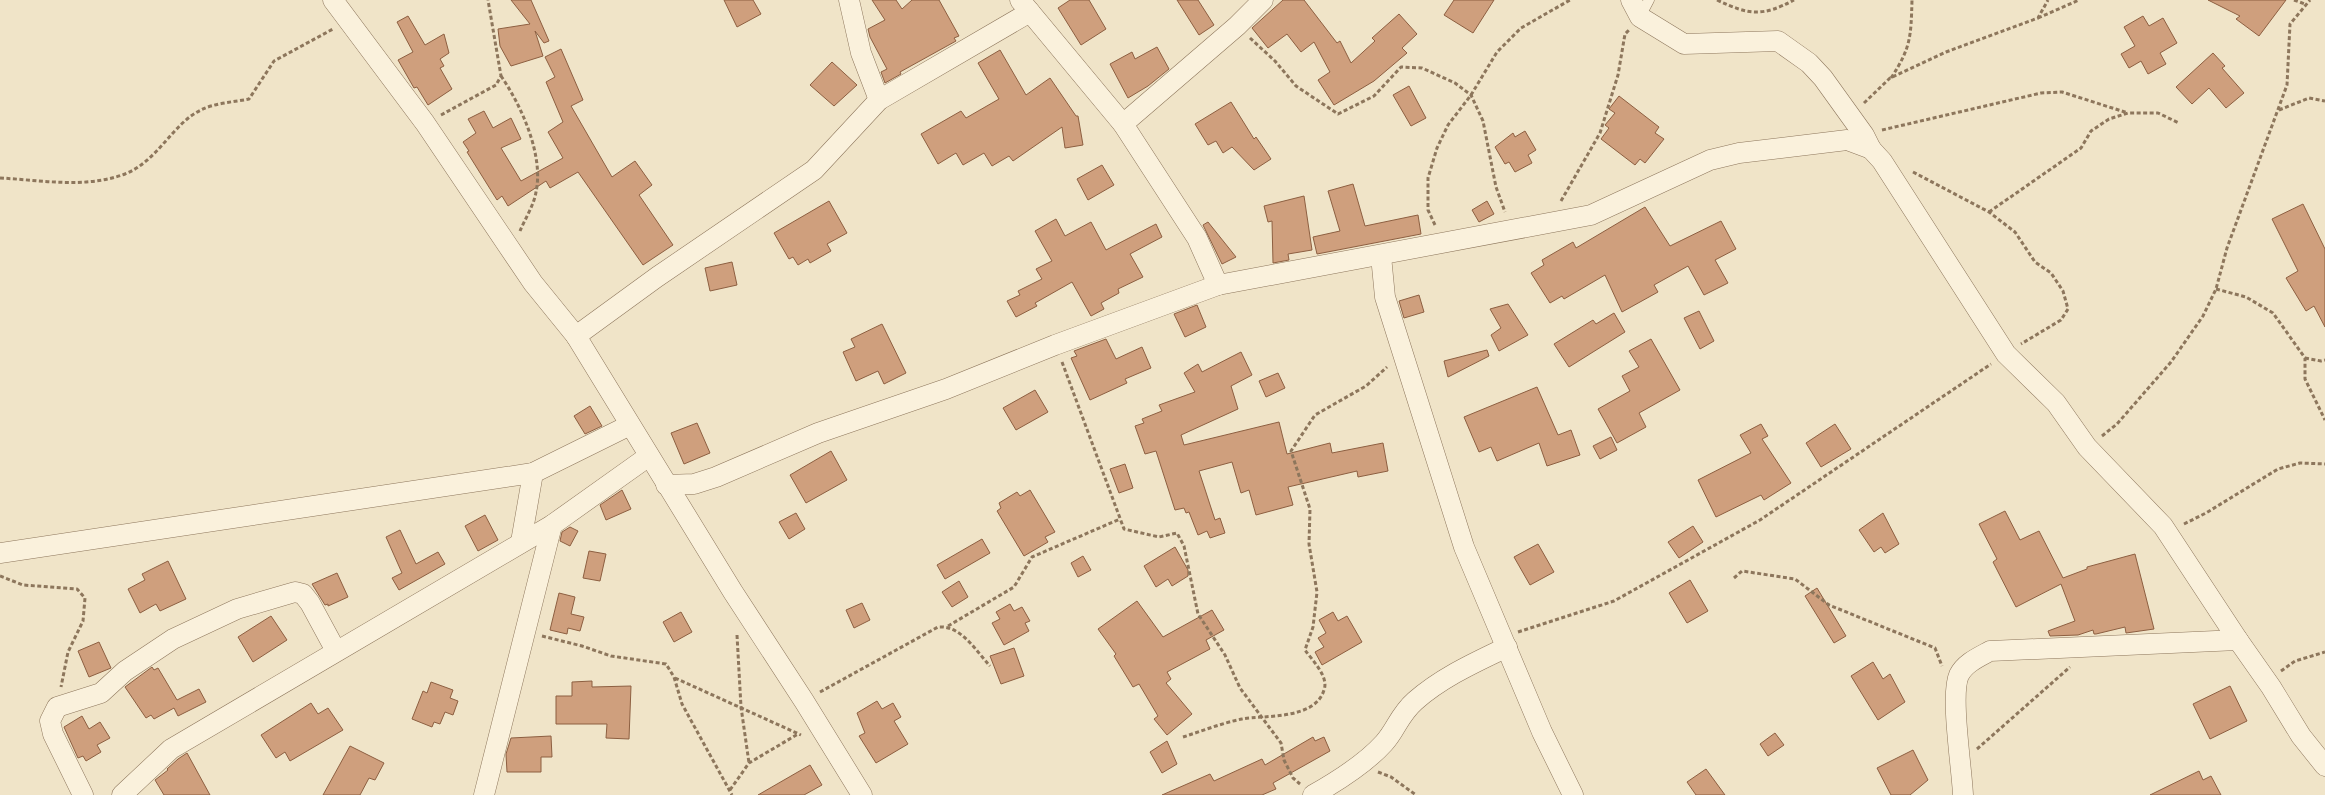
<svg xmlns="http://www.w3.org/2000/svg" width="2325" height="795" font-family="'PT Serif',serif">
<rect width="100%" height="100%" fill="#f0e4c8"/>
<g fill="#cf9f7d" stroke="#8d5f41">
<path d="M511,0h20l18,41 -5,2 -9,-12 8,25 -32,10 -11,-20 -2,-17 32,-5z"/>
<path d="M724,0h29l8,14 -24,13z"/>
<path d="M872,0h24l6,9 10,-9h27l20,36 -5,2 2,3 -56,31 1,2 -16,9 -4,-11 6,-3 -17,-32 -2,-8 17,-9z"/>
<path d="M1070,0h19l17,29 -25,16 -23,-37z"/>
<path d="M1177,0h21l16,25 -15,10z"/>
<path d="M1283,0h21l33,43 3,-2 11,22 24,-22 -3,-3 27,-24 18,20 -15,14 5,5 -33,28 -40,24 -16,-25 12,-8 -16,-30 -13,10 -14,-18 -19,14 -16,-20z"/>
<path d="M1454,0h40l-21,33 -29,-18z"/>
<path d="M2208,0h78l-27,36 -23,-17 4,-3z"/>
<path d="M408,16l17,29 19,-11 5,19 -9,6 4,7 -4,2 12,21 -24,16 -11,-18 -3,1 -16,-28 15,-8 -16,-30z"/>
<path d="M2143,16l6,10 14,-8 14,25 -17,10 6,11 -18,10 -7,-13 -12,7 -8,-14 14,-8 -11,-19z"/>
<path d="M1157,47l12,22 -21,17 -20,12 -18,-34 22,-12 3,7z"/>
<path d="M561,49l22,51 -12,6 41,71 23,-16 17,24 -13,10 34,50 -30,20 -65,-93 -28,16 -4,-7 -38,25 -6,-10 -5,4 -30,-48 2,-1 -6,-9 13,-9 -8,-14 16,-8 9,17 18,-10 10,21 -20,9 20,33 42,-23 -15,-26 15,-10 -17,-40 9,-5 -10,-20z"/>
<path d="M1000,50l26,45 24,-17 26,38h2l5,29 -18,3 -3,-21 -49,34 -4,-5 -17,10 -8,-13 -21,12 -7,-12 -18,11 -17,-30 40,-23 5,7 33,-19 -21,-36z"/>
<path d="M2213,53l12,13 -3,2 22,25 -18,15 -17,-20 -17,16 -16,-17z"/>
<path d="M832,62l25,23 -23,21 -24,-21z"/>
<path d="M1409,86l17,32 -15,8 -18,-31z"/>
<path d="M1619,96l40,31 -4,6 9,6 -19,24 -5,-4 -5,6 -34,-26 8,-11 -4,-3 10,-12 -6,-4z"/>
<path d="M1231,102l23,37 2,-2 15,22 -17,11 -22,-23 -9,6 -7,-12 -8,4 -13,-21z"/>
<path d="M1525,131l11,19 -8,5 4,8 -17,9 -6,-10 -4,2 -10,-17 18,-14 2,4z"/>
<path d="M1102,165l12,20 -26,15 -11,-21z"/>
<path d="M1353,184l12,42 53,-11 3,19 -104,20 -4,-17 27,-6 -12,-40z"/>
<path d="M1304,196l8,54 -24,4 1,6 -16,3 -1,-42 -4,1 -4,-16z"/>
<path d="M829,201l18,32 -20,11 4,7 -21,12 -2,-4 -10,6 -5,-8 -4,2 -15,-26z"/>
<path d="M1487,201l7,13 -15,8 -7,-12z"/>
<path d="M2303,204l22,45v78l-11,-21 -8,5 -20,-33 12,-7 -26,-52z"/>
<path d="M1645,207l25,39 51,-25 15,28 -21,11 13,23 -24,12 -16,-29 -34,19 4,7 -36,20 -17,-37 -41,24 -2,-3 -12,7 -19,-30 13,-8 -2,-5 31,-18 3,6z"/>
<path d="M1056,219l9,17 26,-14 15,28 50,-26 6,13 -32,17 13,23 -25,12 1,4 -18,10 3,6 -13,7 -19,-34 -37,21 2,3 -21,11 -9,-16 13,-6 -2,-4 24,-12 -6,-10 16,-8 -17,-30z"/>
<path d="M1208,222l28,35 -14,7 -19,-39z"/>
<path d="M732,262l5,23 -27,6 -5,-23z"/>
<path d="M1419,295l5,17 -20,6 -5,-17z"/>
<path d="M1508,304l20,31 -29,16 -8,-16 10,-7 -11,-19z"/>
<path d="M1197,305l9,22 -21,10 -11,-23z"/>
<path d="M1699,311l15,30 -14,8 -16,-31z"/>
<path d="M1614,313l11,19 -56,35 -15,-23 39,-24 3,4z"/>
<path d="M882,324l24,49 -22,11 -6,-13 -22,10 -13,-29 12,-5 -4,-8z"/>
<path d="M1106,339l10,20 26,-12 9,21 -26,11 2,4 -37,17 -19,-42 6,-2 -3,-5z"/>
<path d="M1651,339l29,51 -41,23 7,14 -29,16 -19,-34 32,-18 -8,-15 17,-9 -10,-16z"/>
<path d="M1487,350l2,6 -41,21 -4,-16z"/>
<path d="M1241,352l11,23 -21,11 7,23 -57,26 3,10 95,-23 8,32 43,-11 2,10 51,-10 5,28 -30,6 -1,-6 -69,16 5,18 -37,10 -7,-25 -8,3 -9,-31 -33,9 16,49 5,-2 5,15 -15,5 -3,-7 -9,4 -9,-23 -3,1 -2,-5 -9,2 -19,-59 -11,3 -10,-28 9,-3 -2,-4 20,-8 -3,-6 36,-13 -11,-19 14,-9 4,8z"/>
<path d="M1278,373l7,15 -19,9 -7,-16z"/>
<path d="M1537,387l21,48 13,-5 9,25 -33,11 -8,-23 -42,18 -6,-14 -12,5 -15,-35z"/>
<path d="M1035,390l13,22 -32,18 -13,-22z"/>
<path d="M590,406l12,20 -17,8 -11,-18z"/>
<path d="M697,423l13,30 -26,11 -13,-31z"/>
<path d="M1761,424l7,12 -6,3 29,44 -27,17 -3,-5 -45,22 -18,-37 53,-27 -11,-18z"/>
<path d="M1835,424l16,25 -30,18 -15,-24z"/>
<path d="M1611,437l6,13 -17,9 -7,-13z"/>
<path d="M831,451l16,29 -41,23 -16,-28z"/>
<path d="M1125,464l8,24 -14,5 -9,-24z"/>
<path d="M622,490l9,19 -25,11 -6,-15z"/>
<path d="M1030,490l25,42 -10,5 3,5 -24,14 -27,-45 4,-3 -2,-5 18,-11 3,4z"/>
<path d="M2005,511l15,29 19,-9 24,47 24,-9v-2l48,-13 19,75 -28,4 -1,-6 -29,7h-2l-1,-4 -15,5 -28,1 -2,-5 27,-10 -14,-37 -45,23 -23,-45 4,-3 -18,-35z"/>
<path d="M796,513l9,16 -16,10 -10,-17z"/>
<path d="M1883,513l16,31 -14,9 -4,-6 -7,5 -15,-22z"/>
<path d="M485,515l13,25 -20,11 -13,-25z"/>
<path d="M1693,526l10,16 -24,16 -11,-16z"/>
<path d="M570,527l8,4 -8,15 -10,-5 2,-9z"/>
<path d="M400,530l16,34 22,-12 7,12 -46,26 -7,-12 10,-5 -16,-36z"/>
<path d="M982,539l8,14 -45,26 -8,-14z"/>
<path d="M1538,544l16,28 -24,13 -16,-28z"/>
<path d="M1175,547l13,23v6l-16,10 -4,-7 -12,8 -12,-21z"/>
<path d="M589,551l17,3 -6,27 -17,-3z"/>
<path d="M1083,556l8,14 -13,7 -7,-14z"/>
<path d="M168,561l18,38 -26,12 -4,-7 -16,9 -12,-24 17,-9 -3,-6z"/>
<path d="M337,573l11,24 -20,9v-2l-3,1 -13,-21z"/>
<path d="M1690,580l18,31 -21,12 -18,-30z"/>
<path d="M959,581l9,16 -16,10 -10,-15z"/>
<path d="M1817,588l29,48 -12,7 -29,-47z"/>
<path d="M559,593l16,4 -4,17 13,3 -4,14 -12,-3 -1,6 -17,-4z"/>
<path d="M1137,601l26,36 49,-27 12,20 -18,10 4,9 -43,23 4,7 -5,4 26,31 -25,21 -13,-16 4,-3 -19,-32 -6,3 -19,-31 2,-2 -18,-25z"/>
<path d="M862,603l8,17 -16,8 -8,-18z"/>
<path d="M1010,604l4,7 8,-4 8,14 -5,2 4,8 -25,14 -12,-22 8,-4 -4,-7z"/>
<path d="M681,612l11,20 -18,10 -11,-20z"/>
<path d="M1333,612l5,9 9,-5 15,26 -40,23 -7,-13 9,-5 -6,-9 8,-5 -7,-13z"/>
<path d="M271,616l16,24 -34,22 -15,-25z"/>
<path d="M99,642l12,26 -22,9 -11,-26z"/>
<path d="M1014,648l10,28 -23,8 -11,-28z"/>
<path d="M1873,662l10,17 7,-5 15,28 -27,18 -27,-44z"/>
<path d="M152,667l2,3 4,-2 19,32 22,-11 7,13 -28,14 -4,-8 -20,11 -3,-4 -5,3 -21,-31z"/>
<path d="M592,681v6l39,-1 -2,53 -23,-1 1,-14h-51v-28h16v-14z"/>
<path d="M431,682l22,8 -3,8 8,3 -5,14 -8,-3 -5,12 -6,-2 -2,5 -20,-8 11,-28 4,2z"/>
<path d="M2230,686l17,35 -37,18 -17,-35z"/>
<path d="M877,701l5,8 11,-6 8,14 -7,4 14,23 -32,19 -17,-27 6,-3 -8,-20z"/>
<path d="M311,703l7,11 10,-6 15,22 -53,31 -5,-9 -9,6 -15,-23z"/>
<path d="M82,716l7,13 11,-7 10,16 -13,7 4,7 -15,9 -3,-5 -5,2 -14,-31z"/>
<path d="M1775,733l9,12 -16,11 -8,-12z"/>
<path d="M551,736l1,21h-11v15h-34l-1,-18 5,-16z"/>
<path d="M1313,737l2,4 9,-4 6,14 -57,32 3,6 -14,6h-100l48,-21 4,7 48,-22 3,6z"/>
<path d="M1167,741l10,23 -15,9 -12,-21z"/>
<path d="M350,746l34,17 -9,17 -6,-2 -9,17h-37z"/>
<path d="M1913,750l15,30 -18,15h-19l-14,-27z"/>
<path d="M187,753l23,42h-46l-9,-15 13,-10 -1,-1 11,-10z"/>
<path d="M810,765l12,20 -18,10h-46z"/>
<path d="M1706,769l19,26h-29l-9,-13z"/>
<path d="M2199,771l4,9 8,-4 10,19h-71z"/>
</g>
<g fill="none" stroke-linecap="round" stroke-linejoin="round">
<g stroke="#8d765c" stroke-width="11">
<path id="service" d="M1640,17l9,-17"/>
</g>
<g stroke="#8d765c" stroke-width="21">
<g id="minor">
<path d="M333,0l92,123 108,160 43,53 157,256 71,109 58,94"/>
<path d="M849,0l12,53 18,47"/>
<path d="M1020,0l103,124 74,114 21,47"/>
<path d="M1631,0l9,17 44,27 94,-3 31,22 14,15 41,57 7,14"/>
<path d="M1123,124l114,-98 26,-26"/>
<path d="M1381,256l4,41 79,250 78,185 31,63"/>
<path d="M576,336l81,-59 157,-107 65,-70 151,-88"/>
<path d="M666,485l28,-1 22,-7 102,-44 128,-44 109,-44 163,-60 373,-70 119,-55 29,-7 108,-13 24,9 11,12 124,193 50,49 31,44 76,79 75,114 33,47 30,49 24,30"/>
<path d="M521,542l12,-69"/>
<path d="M0,553l533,-80 97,-48"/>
<path d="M83,795l-30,-61 -3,-13 7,-14 44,-14 24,-22 48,-32 64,-30 58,-17 8,2 7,9 26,48"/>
<path d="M122,795l49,-46 381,-224 97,-69"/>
<path d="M484,795l68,-270"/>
<path d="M1313,795c23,-13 53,-32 71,-52 12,-13 15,-28 31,-42 27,-24 61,-39 92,-54"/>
<path d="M1963,795c-1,-26 -13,-100 -4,-120 6,-12 20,-18 31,-24l248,-11"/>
</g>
</g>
<g stroke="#8d765c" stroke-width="3" stroke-dasharray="4 2.5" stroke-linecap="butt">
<path d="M1717,0c32,15 45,17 77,0"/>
<path d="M2294,0l11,4"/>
<path d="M2038,18l41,-18"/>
<path d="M1250,38l25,23 21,25 42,28 36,-18 27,-29 21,1 33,15 16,12 12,26 13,66 9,25"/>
<path d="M501,76c20,29 43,79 35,116 -2,13 -11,27 -16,39"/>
<path d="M1891,78c20,-30 20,-42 21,-78"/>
<path d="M1864,103l26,-25 56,-26 92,-34 10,-18"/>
<path d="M2279,110l30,-12 16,3"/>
<path d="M441,115l55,-30 5,-9 -13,-76"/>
<path d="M1882,130l159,-37 21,-1 66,21"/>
<path d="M1913,172l76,40 26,20 20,30 16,11 12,18 5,18 -7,11 -40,24"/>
<path d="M0,178c41,2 85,11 125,-4 33,-13 48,-51 76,-64 13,-7 33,-8 48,-11l25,-38 59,-32"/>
<path d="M1561,201l39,-68 18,-58 7,-41 4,-4"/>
<path d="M1989,212l92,-64 10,-17 18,-12 19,-6h30l21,10"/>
<path d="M1435,225l-7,-15v-32l9,-30 11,-23 23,-30 26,-43 24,-24 49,-28"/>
<path d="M2216,289l30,8 27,16 32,45v21l20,41"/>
<path d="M2305,358l16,3 4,-1"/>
<path d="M1062,362l62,167 35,8 18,-4 7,13 14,68 27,41 15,33 41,55 3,17 9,18 7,6"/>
<path d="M2102,436l15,-12 54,-62 32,-46 13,-27 11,-41 60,-163 3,-61 20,-24"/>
<path d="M2184,524l22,-11 72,-44 22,-6 25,1"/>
<path d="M0,576l23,9 54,4 8,9 -2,23 -15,31 -7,35"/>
<path d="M1734,578l8,-7 53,8 34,26 106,43 7,18"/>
<path d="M948,626l66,-39 18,-30 88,-38"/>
<path d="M1518,632l96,-31 146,-81 231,-156"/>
<path d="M737,635l4,72 8,56"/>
<path d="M542,636l40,10 29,10 55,8 8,13 8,27 50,91"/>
<path d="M2281,671l14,-10 30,-9"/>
<path d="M675,678l126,57"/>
<path d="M820,692l118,-65c23,-2 38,24 52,39"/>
<path d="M1183,737c19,-6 39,-14 59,-18 23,-4 73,1 82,-29 5,-13 -11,-29 -19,-40l8,-23 4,-35 -8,-48 1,-35 -19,-58 24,-36 51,-29 21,-19"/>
<path d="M1977,749l93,-82"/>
<path d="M1378,772l13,5 25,18"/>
<path d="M730,790l19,-27 49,-29"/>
</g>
<use href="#service" stroke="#faf1dc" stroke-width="10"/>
<use href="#minor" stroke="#faf1dc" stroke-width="20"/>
</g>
</svg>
